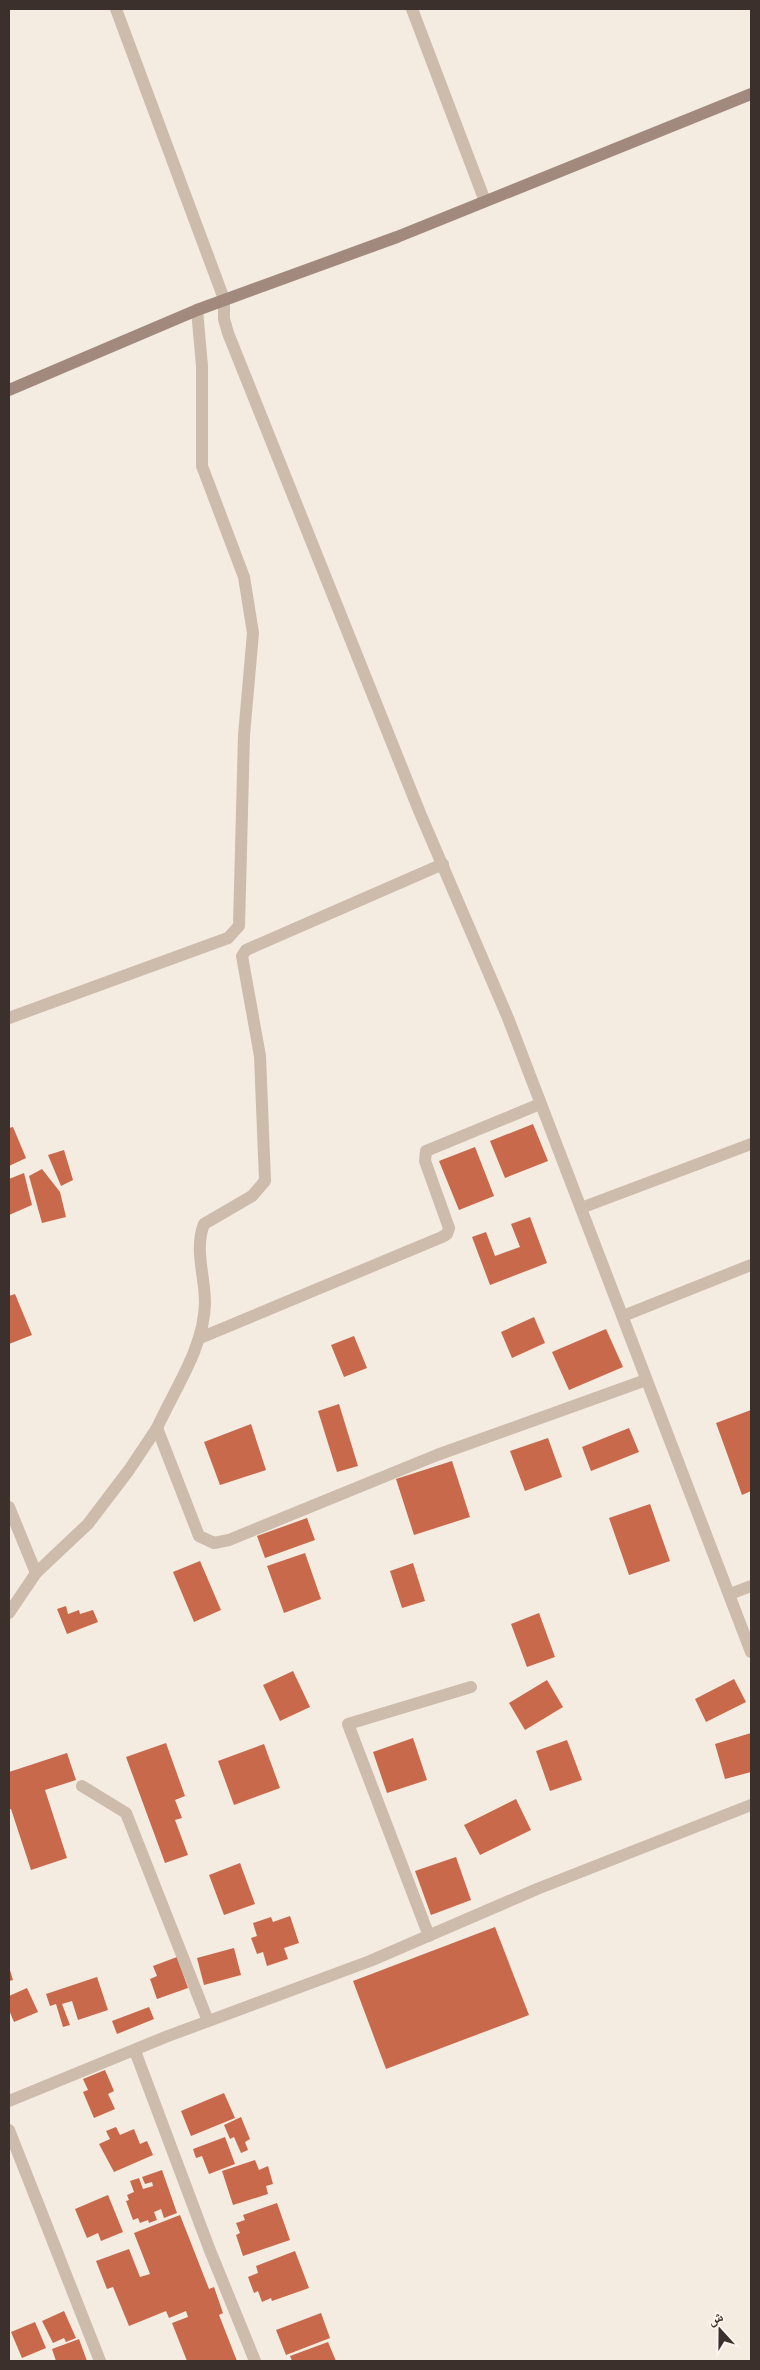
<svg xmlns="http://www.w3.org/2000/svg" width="760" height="2370" font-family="'Roboto Condensed','Noto Naskh Arabic',sans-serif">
<rect width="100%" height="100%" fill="#f4ebe1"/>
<g fill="#c8694b">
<path d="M533,1124l15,37 -43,17 -15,-37z"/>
<path d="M13,1127l13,31 -17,8v-38z"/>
<path d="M475,1147l19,49 -35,14 -20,-49z"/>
<path d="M64,1150l9,30 -12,6 -13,-31z"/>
<path d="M42,1169l18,23 6,25 -24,6 -13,-47z"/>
<path d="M24,1173l8,32 -23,10v-36z"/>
<path d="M530,1217l17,46 -57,22 -18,-48 14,-5 9,24 25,-9 -9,-23z"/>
<path d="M15,1294l17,41 -23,9v-48z"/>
<path d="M534,1317l11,26 -33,15 -11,-26z"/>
<path d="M606,1329l17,38 -54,23 -17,-38z"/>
<path d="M354,1336l13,32 -23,9 -13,-32z"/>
<path d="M339,1404l19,62 -21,6 -19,-61z"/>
<path d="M751,1410v81l-9,4 -26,-72z"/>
<path d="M251,1424l15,46 -46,15 -16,-43z"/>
<path d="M629,1428l10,24 -48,19 -9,-24z"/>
<path d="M548,1438l14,39 -37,14 -15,-40z"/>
<path d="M452,1461l18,56 -56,18 -18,-56z"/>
<path d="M650,1504l20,57 -41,14 -20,-57z"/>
<path d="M307,1518l8,22 -50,18 -8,-22z"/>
<path d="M305,1553l16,46 -37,14 -17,-47z"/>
<path d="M200,1561l21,49 -27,12 -21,-50z"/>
<path d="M413,1563l12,38 -23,7 -12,-37z"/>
<path d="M66,1606l2,8 11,-4 1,4 13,-4 5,12 -31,12 -10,-25z"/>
<path d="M539,1613l16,44 -28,10 -16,-43z"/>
<path d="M293,1671l17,36 -30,14 -17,-36z"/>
<path d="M734,1679l12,23 -40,20 -11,-23z"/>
<path d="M547,1680l16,27 -38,23 -16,-27z"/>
<path d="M751,1733v39l-26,7 -10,-35z"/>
<path d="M413,1738l14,42 -40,13 -14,-41z"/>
<path d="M567,1740l15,40 -32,11 -14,-40z"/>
<path d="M166,1743l19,53 -10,4 7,18 -7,2 13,35 -23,8 -39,-106z"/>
<path d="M264,1744l16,44 -46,17 -16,-44z"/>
<path d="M67,1753l9,27 -31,10 22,68 -36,12 -20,-61h-2v-37z"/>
<path d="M516,1799l15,31 -51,25 -16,-30z"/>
<path d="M456,1857l15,43 -40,15 -16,-44z"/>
<path d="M240,1863l15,41 -31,11 -15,-40z"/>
<path d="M290,1916l9,27 -15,5 4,11 -21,7 -4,-14 -6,2 -6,-16 6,-2 -4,-13 18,-6 2,5z"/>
<path d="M495,1927l34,88 -143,54 -33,-88z"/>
<path d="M234,1948l7,27 -37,10 -7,-27z"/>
<path d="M177,1957l11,31 -31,11 -7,-20 7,-3 -4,-10z"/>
<path d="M9,1967l4,13 -4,1z"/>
<path d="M97,1977l11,33 -30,10 -6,-19 -10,3 8,21 -7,2 -7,-23 -6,2 -4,-12z"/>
<path d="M27,1988l11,24 -24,10 -5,-12v-14z"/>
<path d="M149,2007l5,12 -37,15 -5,-13z"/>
<path d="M105,2070l9,21 -6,3 7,15 -21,9 -11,-26 5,-2 -5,-11z"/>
<path d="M224,2093l11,25 -44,18 -10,-25z"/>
<path d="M241,2117l9,22 -5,3 3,8 -7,3 -7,-16 -4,2 -6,-14z"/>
<path d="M116,2127l4,8 14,-6 6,15 7,-3 6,14 -39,17 -15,-28 11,-5 -4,-8z"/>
<path d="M225,2137l10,27 -26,10 -7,-18 -6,2 -3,-9z"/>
<path d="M255,2160l4,10 9,-4 5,18 -7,2 2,8 -35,11 -11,-34z"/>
<path d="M162,2170l15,43 -13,5 -3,-9 -7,3 3,8 -8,3 -1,-3 -8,3 -2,-5 -5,2 -7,-19 3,-1 -2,-5 7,-3 -4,-11 9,-3 4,11 10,-3 -1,-4 -7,2 -3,-7z"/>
<path d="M108,2195l15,37 -22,9 -3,-8 -11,5 -12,-29z"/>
<path d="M277,2203l13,37 -47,16 -7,-21 4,-2 -4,-10 9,-3 -2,-5z"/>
<path d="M180,2215l29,74 5,-2 9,26 -4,2 18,46h-50l-15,-38 16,-6 -2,-6 -17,7 -3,-7 -37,15 -16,-39 -6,2 -11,-28 33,-12 11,28 10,-3 -16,-41z"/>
<path d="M295,2251l14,37 -37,13 -1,-3 -9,4 -4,-11 -4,2 -6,-16 10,-4 -2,-7z"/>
<path d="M64,2311l12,27 -10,4 -2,-4 -11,5 -11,-22z"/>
<path d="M321,2313l9,25 -44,17 -10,-25z"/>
<path d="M35,2322l11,26 -24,10 -11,-26z"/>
<path d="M79,2339l8,22h-31l-4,-12z"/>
<path d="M328,2342l8,19h-44l-2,-5z"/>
</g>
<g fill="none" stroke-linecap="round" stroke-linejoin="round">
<g stroke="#cdbbac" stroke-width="12">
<path d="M116,9l108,290v20l4,14 192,480 88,205 243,634"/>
<path d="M412,9l73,192"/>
<path d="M443,864l-197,86 -4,6 18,100 5,125 -13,15 -48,28c-10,25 1,52 1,79 -1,45 -30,85 -48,125l42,108 15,7 15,-3 208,-85 209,-75"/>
<path d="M9,1018l219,-80 11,-12 5,-191 9,-102 -9,-56 -42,-111v-100l-5,-56"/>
<path d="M581,1208l170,-64"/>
<path d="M623,1316l128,-51"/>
<path d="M200,1338l242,-101 5,-3 2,-6 -24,-67 1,-10 114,-47"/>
<path d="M9,1507l27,66 52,-49 41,-54 28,-42"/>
<path d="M730,1594l21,-8"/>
<path d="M9,1613l27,-40"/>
<path d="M82,1786l44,27 82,208"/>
<path d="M429,1936l-81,-212 123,-37"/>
<path d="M135,2051l74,197 46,113"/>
<path d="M9,2101l159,-65 202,-75 167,-72 214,-84"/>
<path d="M9,2130l91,231"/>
</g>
<path stroke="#a18a7d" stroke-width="12" d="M9,390l188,-80 200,-73 354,-143"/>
</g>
<rect width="760" height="2370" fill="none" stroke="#3b302b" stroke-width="20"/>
<g transform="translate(720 2330) rotate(339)" stroke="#fbf5ee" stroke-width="4" paint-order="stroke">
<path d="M0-4L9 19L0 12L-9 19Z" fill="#3b302b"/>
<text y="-8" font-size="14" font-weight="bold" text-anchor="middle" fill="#3b302b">ش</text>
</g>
</svg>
